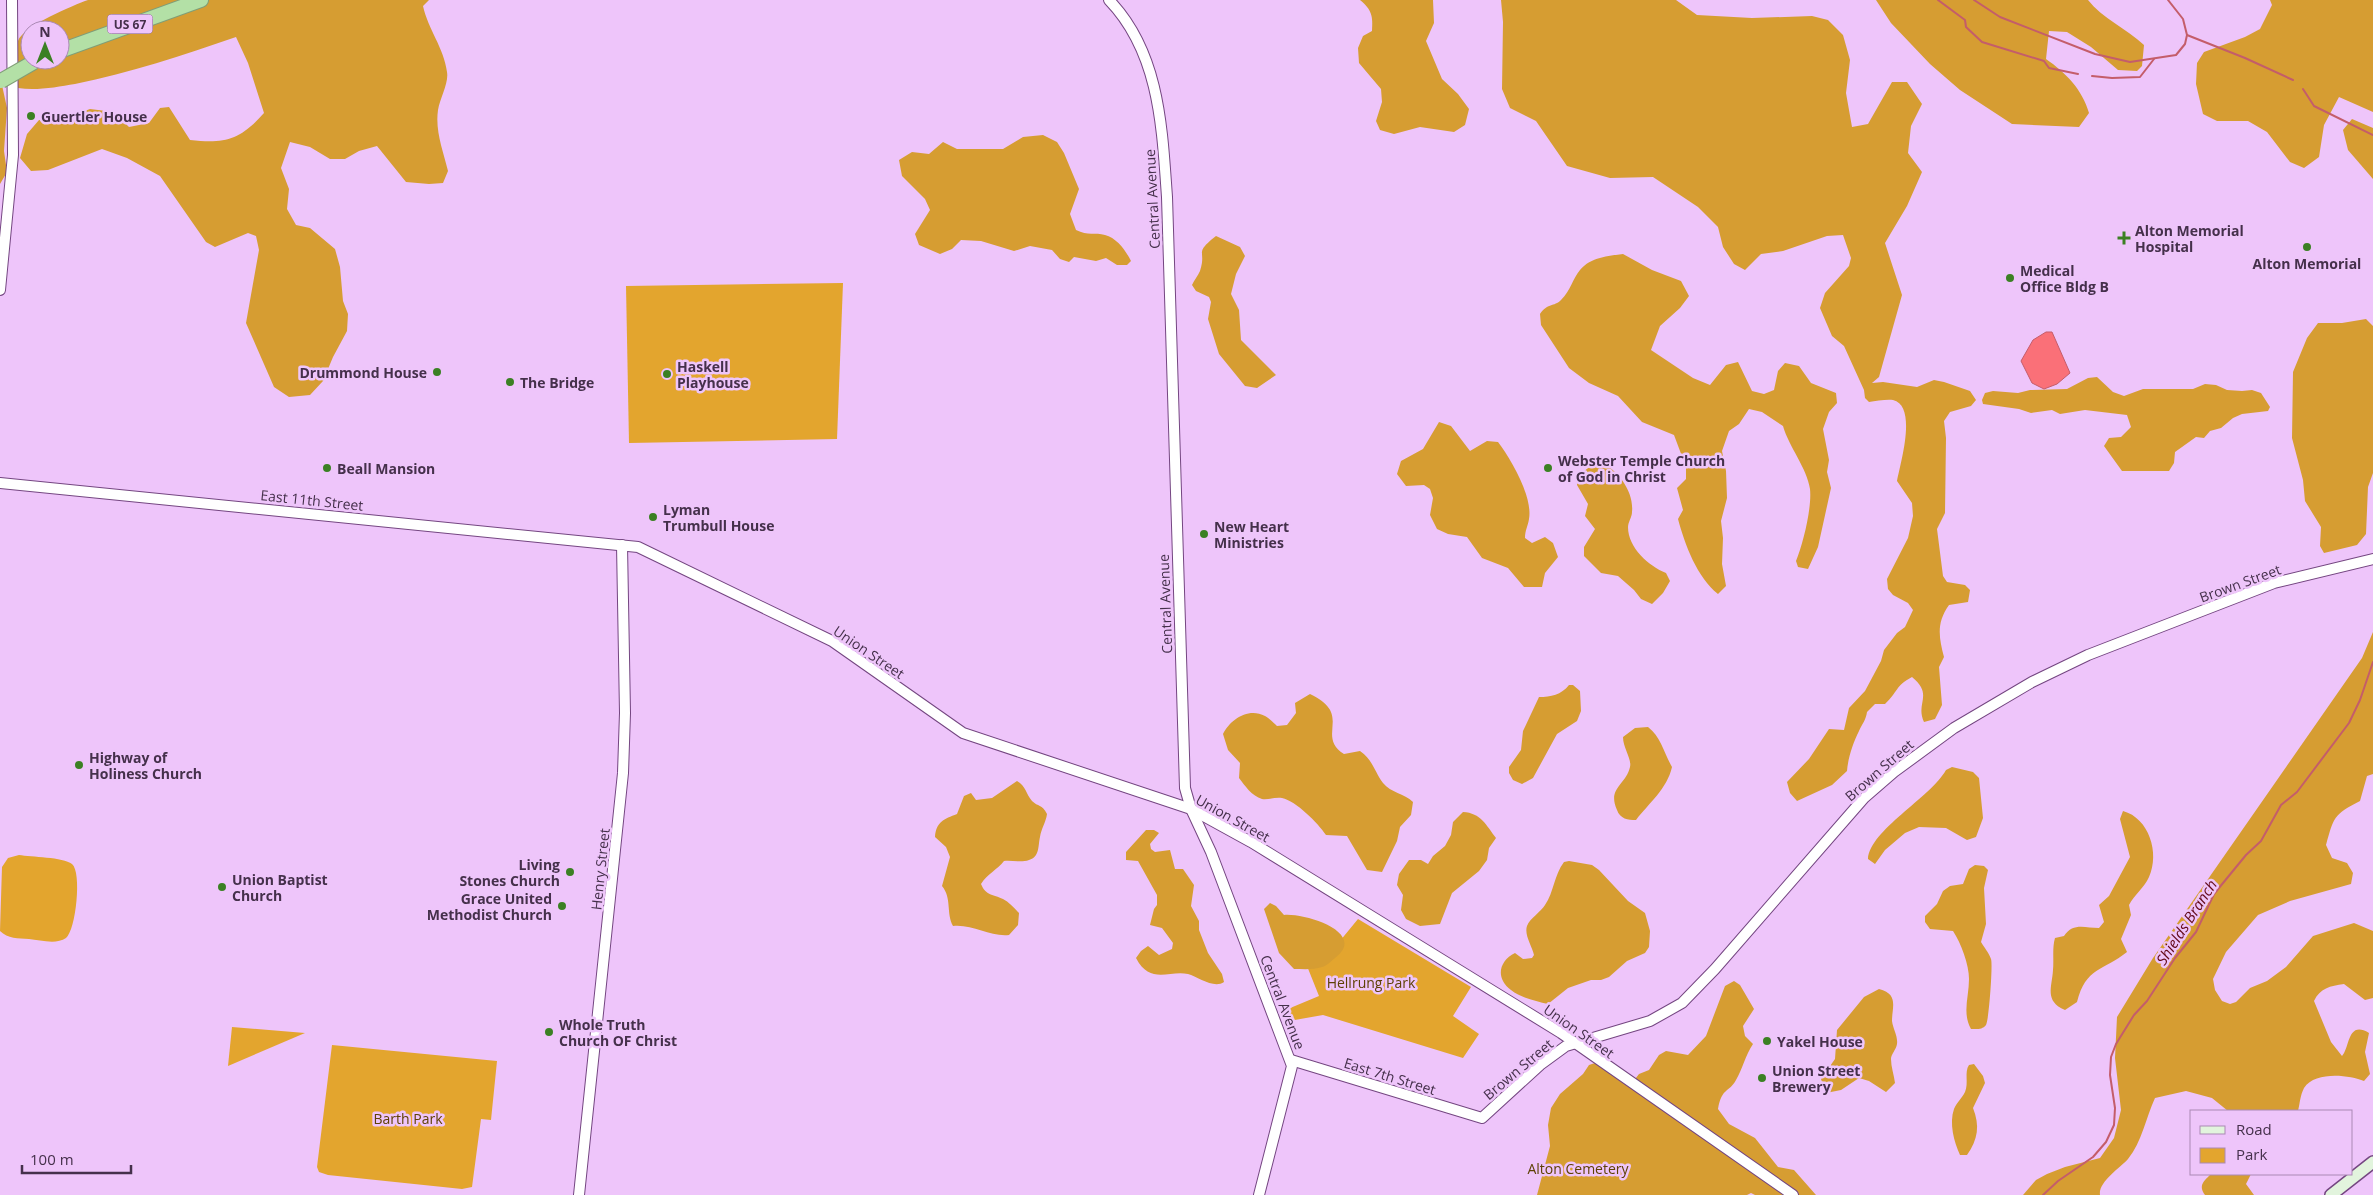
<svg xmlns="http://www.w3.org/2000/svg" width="2373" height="1195" font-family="'Open Sans',sans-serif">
<rect width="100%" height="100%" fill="#eec5fa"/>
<g fill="#e3a52e">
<path d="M843,283l-6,156 -208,4 -3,-157z"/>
<path d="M19,855c12,2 44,2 53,9 10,8 4,66 -6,74 -10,7 -26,2 -37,1 -11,-1 -21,0 -29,-8l2,-64 6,-9z"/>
<path d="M1358,919l113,68 -18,29 26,18 -16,24 -140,-43 -34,6 -6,-10 36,-15 -12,-30 28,-19z"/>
<path d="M232,1027l73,6 -77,33z"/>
<path d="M332,1045l165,16 -6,59 -10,-1 -9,68 -10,2 -134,-14 -9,-3 -2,-5z"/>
</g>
<g fill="#d69d32" fill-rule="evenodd">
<path d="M88,0h341l-6,6c5,23 21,42 24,66 2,11 -7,26 -9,38 -3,21 5,40 10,61l-5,12 -14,1 -23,-2 -29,-36 -18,5 -14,8h-15l-20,-12 -20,-5 -9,26 8,21 -2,20 9,16 14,3 25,21 5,18 3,34 5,13 -1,17 -14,26 -10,24 -13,14 -21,2 -15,-10 -28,-64 13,-73 -3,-14 -8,-3 -33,14 -9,-5 -46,-66 -33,-18 -25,-9 -54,21 -17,1 -11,-13 7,-24 12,-14 24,-1 27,-10 24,3 15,15 20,-4 11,-15 9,-1 21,33c35,4 50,0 74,-27l-16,-50 -12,-26c-53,18 -106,36 -161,47 -18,3 -39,7 -57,4 0,-13 -3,-36 0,-47 5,-15 56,-36 70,-41zM30,30h30v30h-30z"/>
<path d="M1360,0h73l1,23 -8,18 16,38 16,15 11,15 -4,16 -11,7 -34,-5 -26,7 -14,-4 -4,-9 6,-19 -1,-13 -22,-26 -1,-15 5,-12 9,-5c1,-15 0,-21 -12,-31z"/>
<path d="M1501,0h175l21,15 55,3 60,-2 16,4 15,15 7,25 -4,33 6,34 16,-3 24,-42h15l15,22 -11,22 -3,27 14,19 -15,34 -22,37 17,52 -23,82 -7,6 11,-1 34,5 17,-7 10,2 26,9 6,9 -5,6 -21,6 -6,9 2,17 -1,75 -8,16 6,47 4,6 18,3 5,5 -2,12 -19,3c-13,18 -10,33 -5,52l-5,10 3,38 -7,14 -11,3c-9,-19 10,-27 -12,-45 -17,9 -14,15 -27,27h-10l-8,8c-1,8 -5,12 -8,19 -6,12 -11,27 -12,40l-15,14 -35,16 -7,-8 -3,-11 22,-23 20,-30 15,1 5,-22 16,-17 16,-30 3,-11 13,-17 8,-6 8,-17 -5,-7 -15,-8 -5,-6 -1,-10 21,-41 5,-22 -1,-13 -15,-22c3,-17 21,-75 -4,-81 -6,-1 -17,1 -24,2l-4,-4 -1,-8 -20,-44 -12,-10 -12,-28 5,-15 24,-27 2,-8 -8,-23 -16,1 -44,15 -22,3 -16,16 -11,-6 -11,-17 -5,-20 -20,-20 -45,-30 -43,1 -43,-12 -31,-45 -26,-13 -8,-19 1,-67z"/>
<path d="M1876,0h212c14,18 39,29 56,45l-2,21 -5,5 -19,-1 -27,-23 -24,-15 -18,-1 -3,28c20,14 36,30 43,54l-10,14 -67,-3 -52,-34 -30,-26 -39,-41z"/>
<path d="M2270,0h103v112l-34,-15 -15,28 -5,32 -15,11 -14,-6 -23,-30 -19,-11h-31l-14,-7 -7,-30 1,-21 7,-11 41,-15 15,-8 12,-24z"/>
<path d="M0,76l7,32 -3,43 3,21 -7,12z"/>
<path d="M2352,119l21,9v51l-25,-29 -5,-20z"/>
<path d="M1043,135l14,7 7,11 15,36 -9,25 6,16c12,6 19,2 29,5 12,3 21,16 26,26l-4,4h-10l-11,-7 -10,3 -22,-4 -5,5 -9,-3 -8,-9 -22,-4 -16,5 -33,-10 -20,-1 -9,9 -12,5 -21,-9 -4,-11 15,-24 -5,-11 -23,-23 -3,-16 13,-8 17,2 14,-12 14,7h46l20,-12z"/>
<path d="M1216,236l24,11 5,9 -9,18 -5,20 8,16 2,30 35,35 -19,13 -12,-2 -26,-32 -11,-35 3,-17 -2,-5 -13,-6 -4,-6c2,-5 6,-9 8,-14 7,-21 -7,-17 16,-35z"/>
<path d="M1623,254l29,16 29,11 8,15 -9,12 -20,18 -9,24 42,28 17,7 16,-20 12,-3 14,29 12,3 10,-4 4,-19 7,-8 14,3 12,17 25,10 1,10 -8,9 -6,17 6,31 -2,12 4,16 -13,59 -10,22 -10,-2 -2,-6c7,-17 16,-53 14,-72 -3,-21 -21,-42 -27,-63l-21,-14 -13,-3 -10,15 -10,7 -7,20 4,20 1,27 -6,23 2,17 -1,26 4,22 -8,8c-21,-17 -33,-49 -40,-75l5,-9 -6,-22 9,-9v-12l-12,-32 -32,-13 -24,-26 -29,-13 -20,-15 -28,-43 -1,-11c7,-11 14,-7 21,-14 10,-10 12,-22 19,-30 11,-13 28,-14 43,-16z"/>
<path d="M2366,319l7,7v147l-5,14 -2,47 -9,11 -33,8 -4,-7 1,-19 -16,-26 -2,-21 -11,-42 1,-66 14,-34 11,-15h24z"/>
<path d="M2097,377l16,15 11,4 19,-7h50l12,-5 11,1 11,5 15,1 10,-1 9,3 9,14 -2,4 -26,3 -9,4 -12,10 -11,3 -6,7 -8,-1 -21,15 -1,11 -5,8h-47l-18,-25 5,-8 12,-1 10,-10 -4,-12 -42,-5 -25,4 -8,-4 -21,3 -12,-4 -36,-5 -1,-4 3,-7 8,-2 25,2 12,-3 37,-1 21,-11z"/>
<path d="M1439,422l12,4 19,25 17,-10 11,1c13,17 35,55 31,77 -1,7 -4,11 -4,19l7,5 13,-6 8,6 5,14 -13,16 -3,14h-18l-16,-19 -26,-10 -15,-21 -19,-3 -11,-5 -7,-14 3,-17 -3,-9 -6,-4 -18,1 -9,-12 4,-13 22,-12z"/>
<path d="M1601,462c18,9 33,30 31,50 0,5 -4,10 -4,15 0,21 21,39 38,46l4,8 -7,12 -11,11 -11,-5 -7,-9 -16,-14 -17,-3 -17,-17v-9l11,-18 -10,-13 3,-12 -11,-19c2,-14 12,-18 24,-23z"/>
<path d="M2373,632v142l-6,2 -7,25c-27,14 -26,16 -34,44l6,13 15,5 6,10 -2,11 -61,17 -32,14 -32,37 -13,27 2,11 7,11 8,3 6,-2 14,-14 17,-7 19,-14 27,-31 41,-13 19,8v67l-8,2 -21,-16c-14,2 -24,4 -30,17l17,41 11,14c8,-8 5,-36 27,-23l-4,19 5,22 -6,7c-15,-6 -49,-10 -60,7 -4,8 -4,15 -6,23h-70l-16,-13 -26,-7 -31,7c-9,19 -13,44 -27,61 -8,9 -30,23 -28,36h-77l13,-15 11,-6 18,-7 35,-9 14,-20 7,-28 -6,-52 2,-41 36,-59 209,-300z"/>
<path d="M1569,685h4l7,6 1,20 -4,10 -20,13 -24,44 -11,6 -9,-4 -4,-7v-6l12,-17 2,-19 16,-34c12,0 22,-2 30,-12z"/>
<path d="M1310,694c44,21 5,41 34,60l16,-3c13,9 14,20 23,32 8,10 21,10 30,19l-2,13 -11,12 -3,14 -15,31 -15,-2 -20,-34 -21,-1c-8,-12 -30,-34 -44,-37 -7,-1 -14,2 -20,1 -10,-3 -17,-13 -23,-21l1,-15 -12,-13 -5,-16c7,-14 25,-27 42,-18 4,2 9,7 12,10l10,-1 9,-12 -1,-10z"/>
<path d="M1648,727c13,10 16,26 24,40 -5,22 -23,36 -36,53 -8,0 -16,-1 -19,-10 -10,-22 9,-25 13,-43 2,-8 -7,-19 -7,-30l12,-9z"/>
<path d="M1952,767l21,5 6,6 4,40 -7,19 -9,3 -21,-12 -27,-1 -14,6 -20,17 -10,14 -7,-5c2,-29 62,-61 78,-89z"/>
<path d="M1017,781c9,5 9,13 15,20 6,6 10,3 15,13 -1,8 -6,15 -7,23 -2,8 0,20 -11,23 -8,3 -17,0 -25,1 -7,9 -17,13 -23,23 5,12 12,10 22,15 6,3 11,9 16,14l-1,12 -9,10c-19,2 -36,-11 -56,-9 -7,-13 -1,-28 -11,-40l8,-29 -4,-10 -11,-10c1,-15 9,-18 22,-23l7,-18 7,-3 5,7 16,-2z"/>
<path d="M2123,811c26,7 37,42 26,66 -5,11 -14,17 -20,28l2,10 -10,24 6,13c-24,19 -41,15 -50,50l-12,8c-21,-9 -13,-23 -12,-40 1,-11 -1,-22 2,-32l9,-2c9,-14 21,-8 35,-8l5,-6 -5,-17 10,-9 21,-39 -10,-38z"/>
<path d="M1463,812c18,1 23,13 33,26l-7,10 -2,12 -8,11 -27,22 -12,31 -20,2 -14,-7 -5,-9 2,-15 -6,-10 2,-11 10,-14h12l7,4 5,-8 12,-10 6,-11 2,-13z"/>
<path d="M1146,830h8l5,3 -9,11 1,5 4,3 15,-2 5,19h8l11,16 -3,21 8,15v9l9,23 14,21 2,8c-10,7 -26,-5 -36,-8 -19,-4 -38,11 -52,-16l5,-7 7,-5 11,9 13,-6 1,-6 -11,-15 -12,-3 4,-16 3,-4v-10l-19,-34 -12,-1v-8z"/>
<path d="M1569,861l23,4 7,5 29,31 17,12 5,18 -1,16 -4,6 -18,8 -18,16 -8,3h-10l-23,8 -20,16c-12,-3 -27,-6 -37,-14 -16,-12 -12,-29 4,-37l8,6 9,-1 2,-3c-2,-9 -10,-20 -7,-29 3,-8 14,-14 18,-21 9,-13 9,-30 19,-43z"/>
<path d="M1975,865l9,1 4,4 -4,18 2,36 -5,18c3,5 8,11 10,17 2,4 -2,61 -5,66 -4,5 -9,4 -15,4 -9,-16 -2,-32 -2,-50 0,-14 -8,-36 -16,-48l-23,-2 -5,-7v-6l12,-12 6,-13 7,-5 13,-2 6,-15z"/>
<path d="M1270,903l6,3 8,9c22,-2 84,18 51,43 -4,3 -8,8 -13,9 -8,3 -19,2 -28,2l-15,-16 -15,-44z"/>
<path d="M1734,981l6,4 14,24 -11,17 2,10 8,8c-8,12 -10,24 -17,36 -7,13 -14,7 -18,29l11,15 26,14 23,29 16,3 22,25h-61l-4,-2 -4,2h-210l13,-49 -2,-21 3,-17 9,-14 23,-20 6,-9 6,-2 34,24 10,-13 10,-4 10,-15 7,-4 22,4 18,-19 19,-50z"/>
<path d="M1879,989c20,5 13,18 13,32 1,8 6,15 5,23 -1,6 -6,10 -6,15 0,8 3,16 4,24l-9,9 -17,-11 -10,-3 -18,12 -15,3 -5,-14 14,-20 2,-29 27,-33z"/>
<path d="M1974,1064l9,12 2,7 -12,25c7,18 5,31 -6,47h-7c-6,-13 -11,-32 -6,-46 3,-7 8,-11 11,-17 4,-9 -1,-20 4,-27z"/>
<path d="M2211,1174h40l-5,10 8,11h-49c-7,-10 -1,-14 6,-21z"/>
</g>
<path fill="#fa7078" stroke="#c45d6a" d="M2046,332h6l18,41 -13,11 -13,5 -12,-6 -11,-22 12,-21z"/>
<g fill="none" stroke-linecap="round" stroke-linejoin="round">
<g stroke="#c45d6a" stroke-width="2">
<path d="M1938,0l27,20 1,7 16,15 62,19 5,7 29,6"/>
<path d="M1974,0l26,17 95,37 35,8 46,-7 9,-11 2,-9 -4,-16 -15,-19"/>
<path d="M2187,35l58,23 48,22"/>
<path d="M2092,76l20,2 28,-1 14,-18"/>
<path d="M2303,89l11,17 59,29"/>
<path d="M2043,1195l15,-14 35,-24 13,-15 8,-17 1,-17 -5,-33 1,-18 5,-13 18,-29 13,-14 28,-43 21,-26 18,-38 32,-39 15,-14 20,-36 16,-13 52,-69 11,-23 13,-38"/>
</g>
<g stroke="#744681" stroke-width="12">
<g id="tertiary">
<path d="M1109,0c51,53 53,128 58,197l18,591 6,21 20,43 81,214 -33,129"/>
<path d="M0,290l13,-135 -1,-155"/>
<path d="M0,483l638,64 194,94 131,92 228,76 60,33 310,191 232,162"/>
<path d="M1291,1060l191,58 58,-53 26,-19 84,-25 32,-18 33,-34 149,-171 30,-26 60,-44 78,-46 56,-27 186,-72 99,-24"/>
<path d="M579,1195l44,-422 2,-60 -3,-168"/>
</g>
</g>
<g stroke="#744681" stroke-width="14">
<path id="secondary" d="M2331,1195l42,-33"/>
</g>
<g stroke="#809e77" stroke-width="16">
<path id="trunk" d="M60,51l141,-51"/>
</g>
<use href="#tertiary" stroke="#fff" stroke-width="10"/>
<use href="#secondary" stroke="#e2f4dd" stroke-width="11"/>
<use href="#trunk" stroke="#b3e0a6" stroke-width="14"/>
<g stroke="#809e77" stroke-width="16" stroke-linecap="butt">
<path id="trunk-bridge" d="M1,81l33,-19"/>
</g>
<use href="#trunk-bridge" stroke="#b3e0a6" stroke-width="14"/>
</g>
<g fill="#3b8023" stroke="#eec5fa" stroke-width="2">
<circle cx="31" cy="116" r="5"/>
<path d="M2121.5 230.5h5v5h5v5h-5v5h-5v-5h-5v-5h5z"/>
<circle cx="2307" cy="247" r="5"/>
<circle cx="2010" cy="278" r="5"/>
<circle cx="437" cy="372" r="5"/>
<circle cx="667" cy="374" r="5"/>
<circle cx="510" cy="382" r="5"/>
<circle cx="327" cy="468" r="5"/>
<circle cx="1548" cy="468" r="5"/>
<circle cx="653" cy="517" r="5"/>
<circle cx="1204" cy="534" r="5"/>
<circle cx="79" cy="765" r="5"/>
<circle cx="570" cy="872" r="5"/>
<circle cx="222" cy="887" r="5"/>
<circle cx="562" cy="906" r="5"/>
<circle cx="549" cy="1032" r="5"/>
<circle cx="1767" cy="1041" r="5"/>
<circle cx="1762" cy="1078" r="5"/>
</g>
<g text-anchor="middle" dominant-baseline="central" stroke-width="5" stroke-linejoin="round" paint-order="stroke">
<rect fill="#eec5fa" stroke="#785d80" stroke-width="1" x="107.5" y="14.5" width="45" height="19" rx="4"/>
<g font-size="12" font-weight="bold" fill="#45304b">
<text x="130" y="24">US 67</text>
</g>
<g font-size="14" font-weight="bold" fill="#45304b" stroke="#eec5fa" text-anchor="start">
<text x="41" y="116">Guertler House</text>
<text x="2135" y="230">Alton Memorial<tspan x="2135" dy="16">Hospital</tspan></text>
<text x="2307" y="263" text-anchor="middle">Alton Memorial</text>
<text x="2020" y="270">Medical<tspan x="2020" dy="16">Office Bldg B</tspan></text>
<text x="677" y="366">Haskell<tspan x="677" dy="16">Playhouse</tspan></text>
<text x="427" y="372" text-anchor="end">Drummond House</text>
<text x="520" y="382">The Bridge</text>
<text x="1558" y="460">Webster Temple Church<tspan x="1558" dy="16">of God in Christ</tspan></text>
<text x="337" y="468">Beall Mansion</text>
<text x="663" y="509">Lyman<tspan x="663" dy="16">Trumbull House</tspan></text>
<text x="1214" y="526">New Heart<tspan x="1214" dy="16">Ministries</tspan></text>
<text x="89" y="757">Highway of<tspan x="89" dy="16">Holiness Church</tspan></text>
<text x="560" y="864" text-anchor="end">Living<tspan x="560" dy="16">Stones Church</tspan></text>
<text x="232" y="879">Union Baptist<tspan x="232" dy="16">Church</tspan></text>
<text x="552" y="898" text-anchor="end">Grace United<tspan x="552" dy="16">Methodist Church</tspan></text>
<text x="559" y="1024">Whole Truth<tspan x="559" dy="16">Church OF Christ</tspan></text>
<text x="1777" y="1041">Yakel House</text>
<text x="1772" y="1070">Union Street<tspan x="1772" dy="16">Brewery</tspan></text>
</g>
<g font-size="14" fill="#45304b" stroke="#eec5fa">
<text transform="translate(1152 199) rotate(-93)">Central Avenue</text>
<text transform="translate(312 500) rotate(6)">East 11th Street</text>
<text transform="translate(2240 583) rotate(-20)">Brown Street</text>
<text transform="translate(1165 604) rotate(-92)">Central Avenue</text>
<text transform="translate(869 652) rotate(34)">Union Street</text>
<text transform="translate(1879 770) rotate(-41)">Brown Street</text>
<text transform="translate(1233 818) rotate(29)">Union Street</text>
<text transform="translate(600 869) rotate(-84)">Henry Street</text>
<text transform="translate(1283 1002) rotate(69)">Central Avenue</text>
<text transform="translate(1579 1031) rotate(35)">Union Street</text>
<text transform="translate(1518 1069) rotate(-40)">Brown Street</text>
<text transform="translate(1390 1076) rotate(17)">East 7th Street</text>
</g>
<g font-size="14" fill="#5e4105" stroke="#eec5fa">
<text x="1371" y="982">Hellrung Park</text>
<text x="408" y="1118">Barth Park</text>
<text x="1578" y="1168">Alton Cemetery</text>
</g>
<g font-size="15" font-style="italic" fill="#630a1a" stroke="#eec5fa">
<text transform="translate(2186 922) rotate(-57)">Shields Branch</text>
</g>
</g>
<rect x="2190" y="1110" width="162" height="65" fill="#eec5fa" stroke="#aa89b4"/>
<rect x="2200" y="1126" width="25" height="8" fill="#e2f4dd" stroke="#aa89b4"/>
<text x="2236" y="1135" font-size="15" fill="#45304b">Road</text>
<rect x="2200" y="1148" width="25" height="15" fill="#e3a52e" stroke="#aa89b4"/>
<text x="2236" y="1160" font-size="15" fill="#45304b">Park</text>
<g transform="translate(45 45)"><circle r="24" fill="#eec5fa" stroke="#aa89b4"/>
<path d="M0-4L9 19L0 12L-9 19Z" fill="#3b8023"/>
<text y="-8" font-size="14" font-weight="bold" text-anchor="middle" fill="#45304b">N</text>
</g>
<path d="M22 1165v8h109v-8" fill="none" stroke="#45304b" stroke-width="2.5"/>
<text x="30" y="1165" font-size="15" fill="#45304b" stroke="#eec5fa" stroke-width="4" paint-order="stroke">100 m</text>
</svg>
